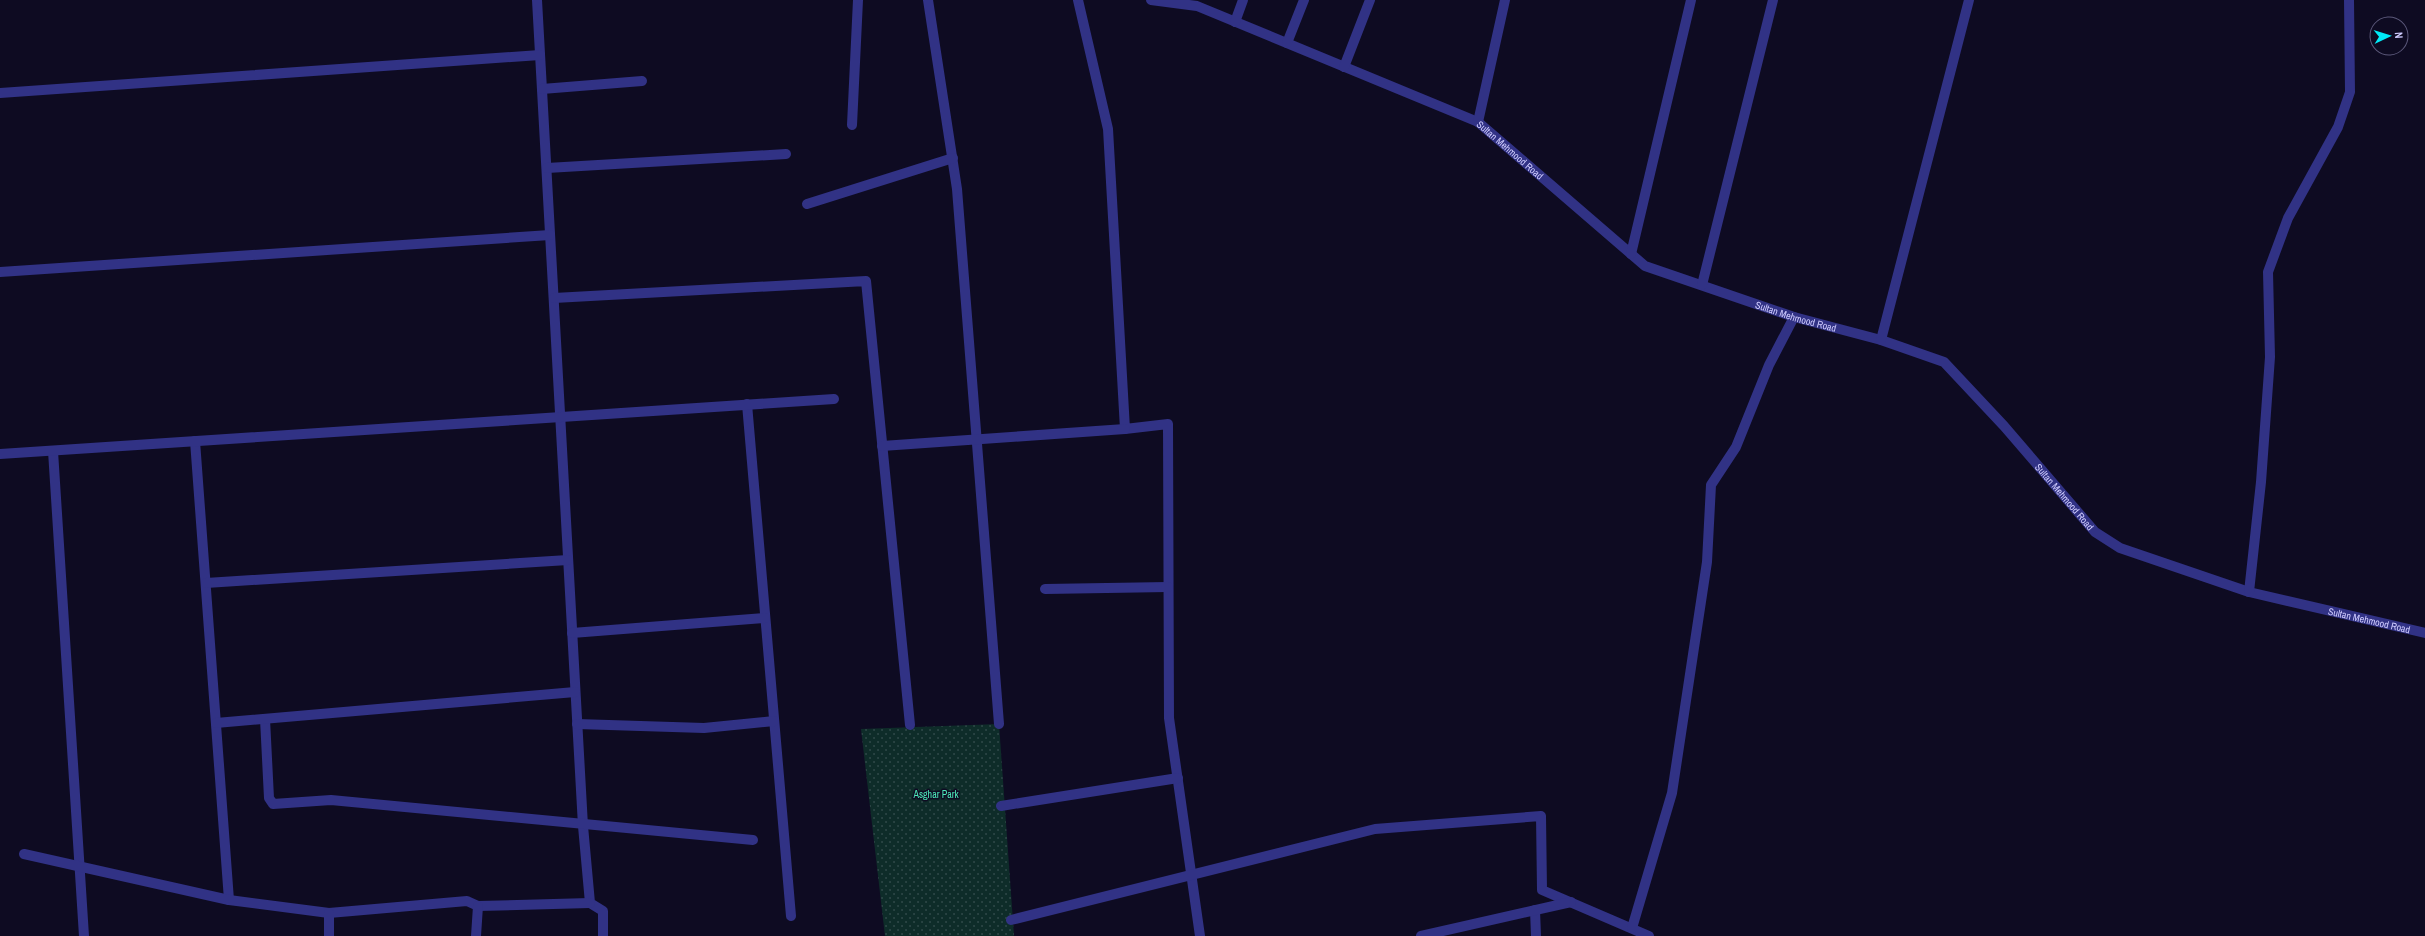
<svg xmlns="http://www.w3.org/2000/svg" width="2425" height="936" font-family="'Archivo Narrow',sans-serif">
<defs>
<pattern id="grass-dots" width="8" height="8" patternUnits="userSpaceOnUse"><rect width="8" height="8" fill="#0e2c29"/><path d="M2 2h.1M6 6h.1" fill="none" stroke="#304949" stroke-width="1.8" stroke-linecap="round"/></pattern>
</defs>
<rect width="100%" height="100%" fill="#0e0b22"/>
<path fill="url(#grass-dots)" d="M999,724l15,212h-129l-24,-207z"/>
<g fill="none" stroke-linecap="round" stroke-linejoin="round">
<g stroke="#313285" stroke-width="10">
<path d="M537,0l46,826 7,77 13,8v25"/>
<path d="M928,0l29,189 42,535"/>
<path d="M1078,0l30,129 17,300 43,-5 1,294 31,218"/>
<path id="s1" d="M1151,0l46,6 281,116 167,144 149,51 87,23 63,22 60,64 91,106 25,16 129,44 176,41"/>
<path d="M1235,22l8,-22"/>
<path d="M1287,43l17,-43"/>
<path d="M1344,67l26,-67"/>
<path d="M542,89l100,-8"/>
<path d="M0,93l540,-38"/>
<path d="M1478,122l27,-122"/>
<path d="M852,125l6,-125"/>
<path d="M547,168l239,-14"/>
<path d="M807,204l146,-46"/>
<path d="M1631,254l60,-254"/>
<path d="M0,272l550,-37"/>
<path d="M1702,285l71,-285"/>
<path d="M554,298l312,-17 44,444"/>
<path d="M1881,340l88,-340"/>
<path d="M747,404l44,512"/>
<path d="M195,441l34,459"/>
<path d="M882,446l243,-17"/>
<path d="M53,451l31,485"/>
<path d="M0,454l834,-55"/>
<path d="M206,583l362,-23"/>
<path d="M1045,589l123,-2"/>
<path d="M2249,592l12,-110 9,-125 -2,-85 20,-54 50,-91 12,-35 -1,-92"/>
<path d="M572,633l193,-15"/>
<path d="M265,719l4,79 4,6 58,-4 422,40"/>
<path d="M216,723l359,-31"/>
<path d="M577,724l127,4 70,-7"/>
<path d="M1001,806l177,-28"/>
<path d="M24,854l205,46 100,13 138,-12 11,5 112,-3"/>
<path d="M1535,910l1,26"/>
<path d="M1011,920l364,-91 166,-13 1,74 107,46"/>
<path d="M1632,928l40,-135 35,-231 4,-77 25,-38 33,-82 25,-48"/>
<path d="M329,936v-23"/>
<path d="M476,936l2,-30"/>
<path d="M1421,936l150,-34"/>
</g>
</g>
<g text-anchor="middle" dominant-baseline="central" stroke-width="3" stroke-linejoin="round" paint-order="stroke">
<g font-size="10" fill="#cfccff" stroke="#0e0b22">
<text stroke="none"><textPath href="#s1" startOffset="393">Sultan Mehmood Road</textPath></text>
<text stroke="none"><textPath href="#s1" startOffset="730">Sultan Mehmood Road</textPath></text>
<text stroke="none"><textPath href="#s1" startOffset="1066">Sultan Mehmood Road</textPath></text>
<text stroke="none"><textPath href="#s1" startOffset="1402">Sultan Mehmood Road</textPath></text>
</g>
<g font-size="10" fill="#4deabb" stroke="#0e0b22">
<text x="936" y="794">Asghar Park</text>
</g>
</g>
<g transform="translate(2389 36) rotate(86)"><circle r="19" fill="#0e0b22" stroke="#5b587a"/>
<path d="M0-3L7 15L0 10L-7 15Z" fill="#00eaf7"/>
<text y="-6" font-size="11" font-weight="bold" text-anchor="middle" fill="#cfccff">N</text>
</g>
</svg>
